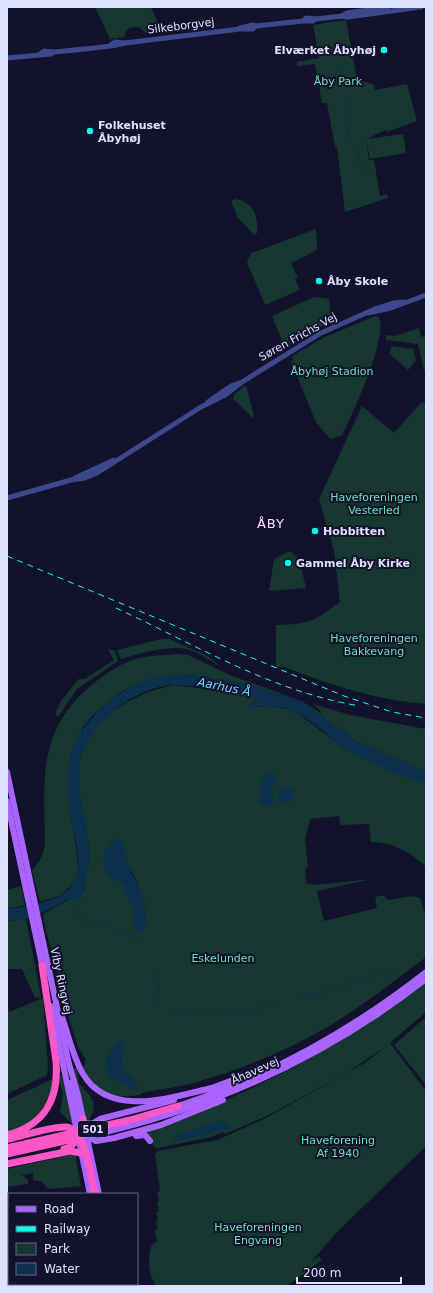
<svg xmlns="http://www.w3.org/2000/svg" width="433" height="1293" font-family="'DejaVu Sans',sans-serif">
<rect width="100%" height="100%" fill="#12122d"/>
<g fill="#15372f" fill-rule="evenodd">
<path d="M95,7h56l10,23 -2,2 -14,1c-5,-8 -13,-8 -19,-2l-2,6 -14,2z"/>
<path d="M346,20l11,59 17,6 1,5 32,-6 10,37 -30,11v-2c-5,1 -14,6 -20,9l36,-5 3,19 -36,6 -4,-19 3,20h5l6,36 7,-2 1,4 -43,14 -8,-65h-2l-8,-44h-5l-7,-39 -18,2v-4l22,-4 -6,-33z"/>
<path d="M236,199c19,4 22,17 21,34l-3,2 -16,-17 -7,-17z"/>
<path d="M316,229l1,21 -26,13 7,15 -3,1 5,11 -35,15 -18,-43 4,-9z"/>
<path d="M314,297l15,2 2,22 -41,24 -7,-2 -11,-27z"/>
<path d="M375,316l4,1c9,21 -26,97 -37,118l-12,4 -14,-17 -25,-60 2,-2 -1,-4 31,-18z"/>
<path d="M419,328l2,9 5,-1v33l-2,1 -6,-26 -32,-4v-5l9,1z"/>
<path d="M391,346l22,3 3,11 -8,10 -18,-16z"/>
<path d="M246,385l8,31 -1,2 -20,-19 1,-5z"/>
<path d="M426,402v302c-50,-4 -96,-19 -142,-37h-8v-42c34,-1 37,-3 64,-23l-6,-51 -15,-52 43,-93 32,27 27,-30z"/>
<path d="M290,551l9,8 7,29 -37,3 5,-32z"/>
<path d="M161,639h9l39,18 12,10c-11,-6 -23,-16 -36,-18 -16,-4 -48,5 -64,10l-4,-9z"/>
<path d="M108,649l7,2 3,10 -41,28 -19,28 -3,-3 6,-13 18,-22h6l29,-19z"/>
<path d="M181,654l7,1 44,21 70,25 20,13 -3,-5 -6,-5 37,11 76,14v43l-70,-31 -55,-40 -53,-16 -61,-11 -63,16 -31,25 -11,13 -13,81 8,44 1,17 -3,12 -14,13 -21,7 -8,-32c9,-9 11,-15 13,-27 -1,-60 -8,-109 42,-154 14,-12 30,-24 48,-30 14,-4 31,-4 46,-5z"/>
<path d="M174,685l72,9 13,6 -8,4 8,3 15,-1 13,3 12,5 42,32 17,9 68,29v83c-16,-15 -33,-25 -55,-25l-2,-18 -29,1 -1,-9 -29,3 -5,21 3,26 -3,3 1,14 8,2 58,-6 -55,12 7,30 53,-13 -2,-10 3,-2h6l4,4 24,-4 8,2 6,20v39c-32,24 -63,49 -97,69 -41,24 -86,43 -132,56 -17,5 -36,7 -55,11l-2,2c-27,4 -46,-3 -57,-28l2,-3v-6l-6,-9 -17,-51 -1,-12 -15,-55 -3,-17 41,-23c-2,-11 6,-26 5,-39 -1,-25 -11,-50 -11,-76 1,-52 51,-82 96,-91zM128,864l10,20 -7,17 -7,-11z"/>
<path d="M21,886l4,19 -18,4v-19z"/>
<path d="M26,919l15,78 -6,1 -13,-29h-15v-48z"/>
<path d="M426,982v30l-36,31 36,48v55l-90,87 -25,29 8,-6 3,4 -35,26h-130c-9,-8 -10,-31 -5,-42l5,-2 -2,-12 3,-1 -2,-8 2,-1 -2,-8 3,-1 -2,-9 2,-1 -2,-9 3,-1 -5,-37 3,-3 59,-11 47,-21 102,-57 20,-16 -38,26 -79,43 -44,19 -1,-2 -13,5 -53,11 -4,-1 -4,-10 -6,-4c23,-8 45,-18 68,-27 77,-33 148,-73 214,-124z"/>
<path d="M43,998l5,68 -1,9 -40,19v-93l2,11z"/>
<path d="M426,1017v68l-32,-40z"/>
<path d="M77,1067l2,16 11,13 4,8 -1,8 -7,13 -13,-56z"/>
<path d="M63,1075l10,50 -13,-13 3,-20 -4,-9v-6z"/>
<path d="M51,1080h2c-6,28 -18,45 -46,53v-33z"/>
<path d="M75,1154l6,32 -33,3 -6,-7 -9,-2v-7l-11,2 6,5v4l-21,3 2,97h49v2h-51v-117z"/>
</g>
<g fill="#0b2f4c">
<path d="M187,674l61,11 53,16 55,40 70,31v12c-22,-6 -67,-26 -86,-39 -17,-13 -32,-29 -52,-36 -13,-5 -26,-1 -40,-3l11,-6c-21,-9 -61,-15 -84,-15 -37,0 -89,39 -95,77 -6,34 11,66 9,99 0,8 -3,14 -5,21 -2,8 1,8 -4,17l-9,-1 -27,14 -18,7 -19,2v-12c20,-2 59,-8 68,-28 10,-22 -4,-50 -6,-72 -6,-48 2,-76 40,-107 12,-9 24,-18 39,-23 12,-4 27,-4 39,-5z"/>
<path d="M267,773l6,1 4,5 -7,11 5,12 -4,3 -8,1 -4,-3c1,-8 2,-26 8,-30z"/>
<path d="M286,787l8,4 -3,11h-12l1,-5 -1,-4z"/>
<path d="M117,839l5,2 9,31 13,26 2,23 -3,10 -3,1 -4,-3 -6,-29 -6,-8v-7c-6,-3 -15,-7 -18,-13 -6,-10 0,-30 11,-33z"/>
<path d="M125,1040l-3,17 1,10 4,7 10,8 -3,8 -22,-12 -7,-12c1,-10 9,-24 20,-26z"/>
<path d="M219,1121l9,2 3,5 -55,13 -4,-2 1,-2z"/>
</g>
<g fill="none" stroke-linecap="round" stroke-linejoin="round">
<g stroke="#0b2f4c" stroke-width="1">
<path d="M335,77l3,-11"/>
<path d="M345,96c4,18 -2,31 8,49"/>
<path d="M353,147l6,7 2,18"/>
<path d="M75,906l1,9c9,7 18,7 29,10 13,4 27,11 37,19"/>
<path d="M154,973l5,14 -2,15"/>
<path d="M301,995c7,-3 14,0 21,-2 25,-6 47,-19 73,-22"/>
<path d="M154,1006l2,-5"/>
<path d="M170,1010c36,9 77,3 111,-8"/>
</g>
<g stroke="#3d488c" stroke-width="5">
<path d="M342,16l5,-3 41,-6"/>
<path d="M303,21l3,-3 10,1 26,-3 6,1 73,-10"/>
<path d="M240,28l13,-3 3,1"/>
<path d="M111,45l4,-3 10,1"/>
<path d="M40,54l4,-3 10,1"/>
<path d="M7,58l44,-4 3,-2c10,-1 67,-6 71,-9l115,-14h13l3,-3 47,-5h10l3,-2"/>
<path d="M368,313l23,-5 35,-13"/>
<path d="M208,402l23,-16 8,-3"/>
<path d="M75,478l39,-18"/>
<path d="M7,498l64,-18 14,-2 12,-5 104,-66 24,-12 17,-13 79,-49 54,-24 19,-6 10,-1"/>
</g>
<g stroke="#a964ff" stroke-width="6">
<path d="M7,772l62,292 9,31 21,99"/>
<path d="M7,801l36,168"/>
<path d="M51,1006l39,188"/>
<path d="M62,1016c6,19 11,41 21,58 27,45 89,23 129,14"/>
<path d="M70,1083l10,44 5,8 11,6 18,-3 47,-13 62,-25"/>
<path d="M209,1089l40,-15"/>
<path d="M178,1106c90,-29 174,-76 248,-134"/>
<path d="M84,1132l5,-6 11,-7 74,-19"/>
<path d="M136,1136l9,-1 5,6"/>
<path d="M84,1137c125,-27 241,-79 342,-158"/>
<path d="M110,1284l1,2"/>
<path d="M117,1284l1,2"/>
</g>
<g stroke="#ff58c6" stroke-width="7">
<path d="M7,1135c38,-10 52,-36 49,-74l-14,-96"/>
<path d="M9,1139c14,-3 43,-13 57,-12 20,1 25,51 29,67"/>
<path d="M7,1148l123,-28 48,-14"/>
<path d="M64,1149c14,-3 17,-17 19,-30"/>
<path d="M7,1154l66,-15"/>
<path d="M7,1164l63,-13 11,2"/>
</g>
<g stroke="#09ffeb" stroke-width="1" stroke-dasharray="6 5" stroke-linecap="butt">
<path d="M7,556l337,140 48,16 34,6"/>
<path d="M116,608c80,37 157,84 244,98"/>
</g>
</g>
<g fill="#09ffeb" stroke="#12122d" stroke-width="1.5">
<circle cx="384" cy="50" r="4"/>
<circle cx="90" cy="131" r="4"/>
<circle cx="319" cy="281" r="4"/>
<circle cx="315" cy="531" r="4"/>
<circle cx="288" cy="563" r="4"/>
</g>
<g text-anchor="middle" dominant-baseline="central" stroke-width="4" stroke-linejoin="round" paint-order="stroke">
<rect fill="#12122d" stroke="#a0a2c0" stroke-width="1" x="78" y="1121" width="30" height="16" rx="3"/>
<g font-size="10" font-weight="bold" fill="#dde0ff">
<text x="93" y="1129">501</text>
</g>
<g font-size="11" fill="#dde0ff" stroke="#12122d">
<text transform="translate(181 26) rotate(-7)">Silkeborgvej</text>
<text transform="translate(298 337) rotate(-29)">Søren Frichs Vej</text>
<text transform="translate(61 981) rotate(78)">Viby Ringvej</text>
<text transform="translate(255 1071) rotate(-24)">Åhavevej</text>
</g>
<g font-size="11" font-weight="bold" fill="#dde0ff" stroke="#12122d" text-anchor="start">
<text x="376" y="50" text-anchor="end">Elværket Åbyhøj</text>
<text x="98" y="125">Folkehuset<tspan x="98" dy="13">Åbyhøj</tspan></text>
<text x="327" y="281">Åby Skole</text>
<text x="323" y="531">Hobbitten</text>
<text x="296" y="563">Gammel Åby Kirke</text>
</g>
<g font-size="11" fill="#67e2ad" stroke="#12122d">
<text x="338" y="81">Åby Park</text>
<text x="332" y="371">Åbyhøj Stadion</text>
<text x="374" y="497">Haveforeningen<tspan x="374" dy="13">Vesterled</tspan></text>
<text x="374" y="638">Haveforeningen<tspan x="374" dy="13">Bakkevang</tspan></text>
<text x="223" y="958">Eskelunden</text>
<text x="338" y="1140">Haveforening<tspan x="338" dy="13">Af 1940</tspan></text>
<text x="258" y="1227">Haveforeningen<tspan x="258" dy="13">Engvang</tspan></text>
</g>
<g font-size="12" font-style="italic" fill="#6bd5ff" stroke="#12122d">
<text transform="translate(224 687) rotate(11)">Aarhus Å</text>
</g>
<g font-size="13" letter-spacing="1" fill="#ffdff9" stroke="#12122d">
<text x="271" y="523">ÅBY</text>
</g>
</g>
<rect width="433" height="1293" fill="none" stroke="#dde0ff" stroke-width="16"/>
<rect x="8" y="1193" width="130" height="92" fill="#12122d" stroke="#636481"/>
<rect x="16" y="1206" width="20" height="6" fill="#a964ff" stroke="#636481"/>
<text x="44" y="1213" font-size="12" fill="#dde0ff">Road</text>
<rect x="16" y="1226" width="20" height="6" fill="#09ffeb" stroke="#636481"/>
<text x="44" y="1233" font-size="12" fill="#dde0ff">Railway</text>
<rect x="16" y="1243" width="20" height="12" fill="#15372f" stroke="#636481"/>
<text x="44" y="1253" font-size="12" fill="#dde0ff">Park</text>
<rect x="16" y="1263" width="20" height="12" fill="#0b2f4c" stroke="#636481"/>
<text x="44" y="1273" font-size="12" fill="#dde0ff">Water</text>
<path d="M297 1277v6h104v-6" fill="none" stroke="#dde0ff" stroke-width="2"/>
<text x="303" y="1277" font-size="12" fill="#dde0ff" stroke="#12122d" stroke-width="3" paint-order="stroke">200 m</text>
</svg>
